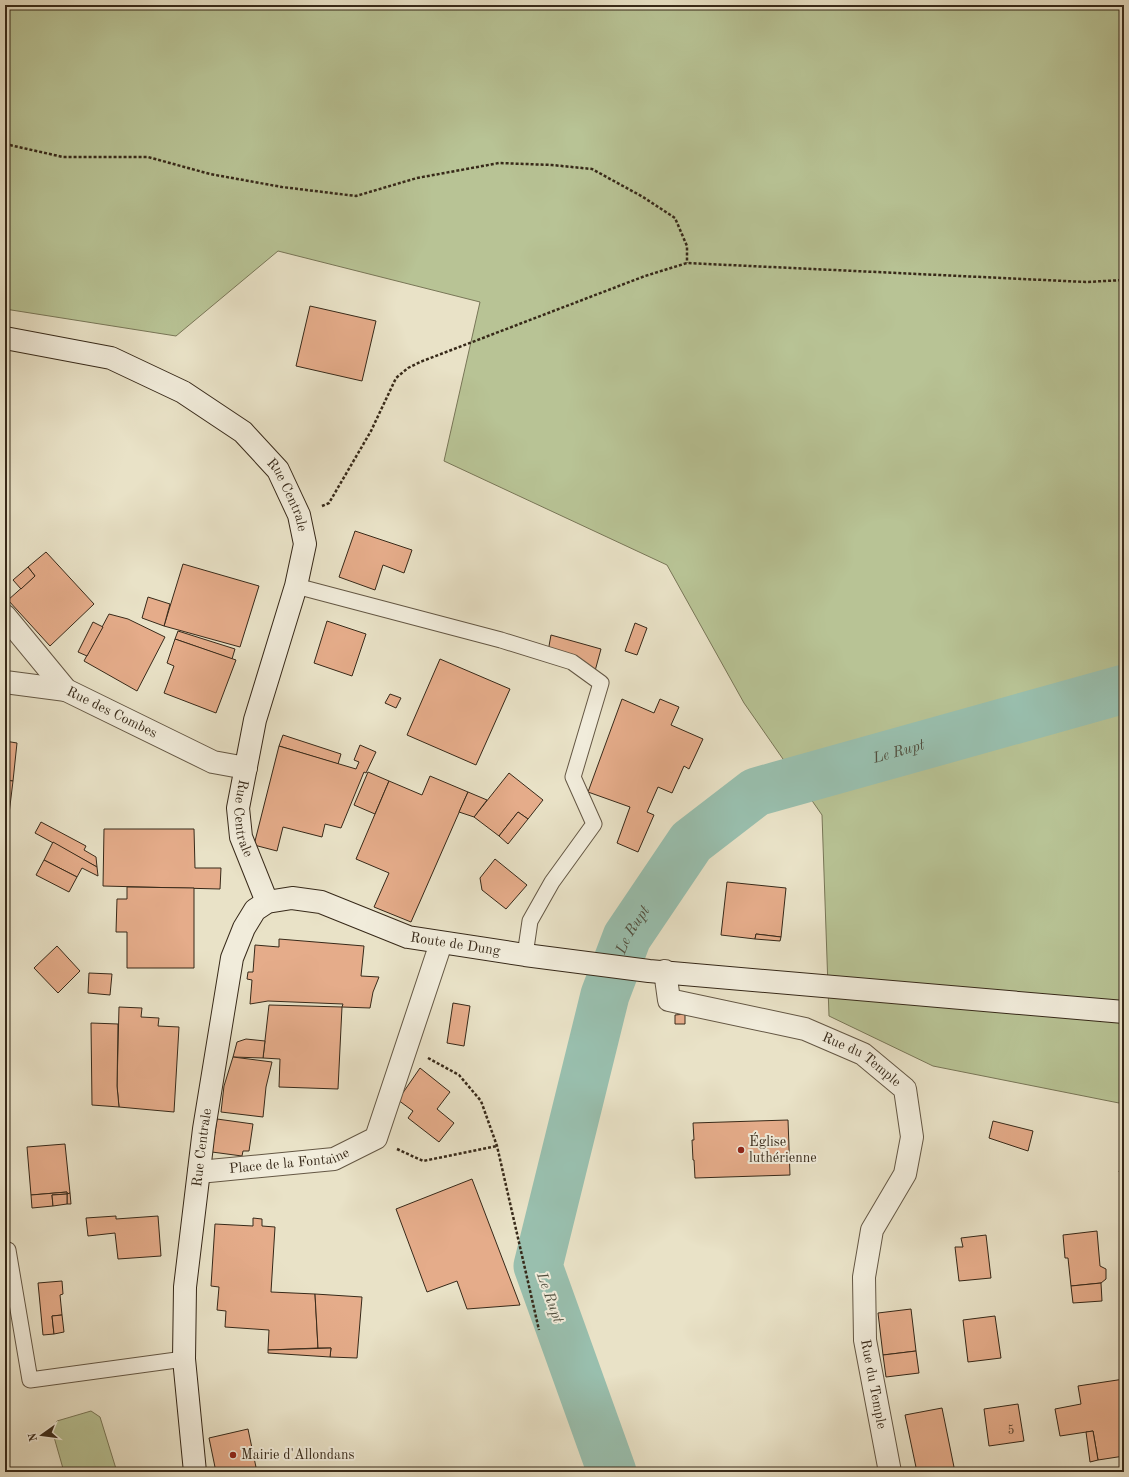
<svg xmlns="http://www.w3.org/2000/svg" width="1129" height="1477" font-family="'Old Standard TT',serif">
<rect width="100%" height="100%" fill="#e9e2c7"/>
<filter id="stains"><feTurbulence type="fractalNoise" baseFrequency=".005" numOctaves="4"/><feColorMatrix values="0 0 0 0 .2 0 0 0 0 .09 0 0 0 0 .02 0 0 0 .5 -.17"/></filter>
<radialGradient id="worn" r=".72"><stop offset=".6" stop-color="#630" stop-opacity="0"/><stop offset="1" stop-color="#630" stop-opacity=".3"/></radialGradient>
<g fill="#b8c395" stroke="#787657">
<path d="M5,5h1119v1099l-191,-38 -104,-50 -7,-201 -78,-112 -77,-138 -223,-104 36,-159 -202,-51 -102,85 -171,-27z"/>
<path d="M91,1411l9,6 17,55h-53l-12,-42 5,-9z"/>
</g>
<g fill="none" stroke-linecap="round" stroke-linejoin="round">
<path stroke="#99bfae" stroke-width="49" id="s1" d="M612,1472l-74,-206 67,-271 22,-58 64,-95 65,-50 368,-103"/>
</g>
<g fill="#e5ac8a" stroke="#372919">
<path d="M310,306l66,15 -14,60 -66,-15z"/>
<path d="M355,531l57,19 -8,23 -21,-8 -8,25 -36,-13z"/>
<path d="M46,552l48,52 -44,42 -42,-46 27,-24 -7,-9z"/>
<path d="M183,564l76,22 -19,61 -76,-21z"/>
<path d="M28,567l7,9 -14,13 -8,-9z"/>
<path d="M148,597l22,7 -6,22 -22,-8z"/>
<path d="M109,614l19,5 37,18 -28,54 -53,-30z"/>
<path d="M327,621l39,13 -14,42 -38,-13z"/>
<path d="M93,622l10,5 -16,29 -9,-4z"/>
<path d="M635,623l12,5 -10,27 -12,-4z"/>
<path d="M178,631l57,18 -3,10 -57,-20z"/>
<path d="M551,635l50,14 -6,22 -48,-14z"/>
<path d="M175,639l61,21 -20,53 -52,-20 10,-27 -7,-3z"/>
<path d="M440,659l70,30 -34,76 -69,-30z"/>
<path d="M390,694l11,4 -5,10 -11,-5z"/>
<path d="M622,699l32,14 6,-14 19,8 -8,18 32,14 -14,30 -5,-3 -12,27 -14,-6 -11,25 7,3 -16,37 -21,-9 13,-36 -42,-15z"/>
<path d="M283,735l58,19 -3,10 -59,-18z"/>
<path d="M5,741l12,2 -4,38 -8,-1z"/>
<path d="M360,745l16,7 -10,21 -2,-1 -23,56 -16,-4 -3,13 -39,-10 -6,24 -23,-6 25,-99 77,23 3,-7 -5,-2z"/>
<path d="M368,772l21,9 -14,33 -21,-9z"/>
<path d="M509,773l34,27 -15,19 -10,-7 -19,24 -25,-19z"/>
<path d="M430,776l38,16 -57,130 -37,-15 15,-34 -33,-14 33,-78 33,14z"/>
<path d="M5,780l8,1 -4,33 -4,-1z"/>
<path d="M468,792l19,8 -13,17 -15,-5z"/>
<path d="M518,812l10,7 -20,25 -9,-8z"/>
<path d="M41,822l45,24 -2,4 12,7 1,10 -62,-34z"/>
<path d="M104,829h90l1,39h26l-1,21 -117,-3z"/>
<path d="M53,842l44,25 1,9 -16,-8 -5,9 -33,-17z"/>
<path d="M495,859l32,26 -21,24 -24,-19 -2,-12z"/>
<path d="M44,860l33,17 -8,15 -33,-17z"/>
<path d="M727,882l59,6 -5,49 -25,-3 -1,5 -34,-4z"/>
<path d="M127,887l67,1v80h-67v-36h-11l1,-33h10z"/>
<path d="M756,934l25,3 -1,4 -25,-2z"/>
<path d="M279,939l85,7 -3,30 18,1 -6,15 -3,16 -28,-1 1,-3 -75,-3 -18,3 2,-24 -5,-1 1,-7h5l2,-27 24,2z"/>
<path d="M57,946l23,25 -22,22 -24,-25z"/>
<path d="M89,973l23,1 -2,21 -22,-2z"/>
<path d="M453,1003l17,3 -6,40 -17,-3z"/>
<path d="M269,1005l73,2 -4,82 -59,-2 1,-28 -17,-1z"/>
<path d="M119,1007l23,1 -1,9 18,1 -1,8 21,1 -5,85 -55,-5 -2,-21z"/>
<path d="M685,1014v10h-10v-9z"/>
<path d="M91,1023l27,1 -1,62 2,21 -27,-2z"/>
<path d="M246,1039l19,2 -2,17 -30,-1 4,-15z"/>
<path d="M233,1057l39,5 -6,25 -3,30 -42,-5 3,-26z"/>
<path d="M420,1068l30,24 -13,17 17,14 -15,19 -31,-24 5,-7 -15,-11z"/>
<path d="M217,1119l36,5 -4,27h-6l-1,5 -30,-4z"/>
<path d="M788,1120l2,55 -95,3 -1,-18h-1l-1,-20h2l-1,-17z"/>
<path d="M993,1121l40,10 -5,20 -39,-13z"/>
<path d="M65,1144l5,49 -3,1v-2l-36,3 -4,-48z"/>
<path d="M1124,1156v17l-5,-1z"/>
<path d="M472,1179l48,126 -53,4 -10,-28 -30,11 -31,-83z"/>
<path d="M67,1192v2l-15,1 1,11 -21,2 -1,-13z"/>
<path d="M70,1193l1,11h-4v-10z"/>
<path d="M67,1194v10l-14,2 -1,-11z"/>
<path d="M116,1216v3l42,-3 3,40 -43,3 -3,-26 -27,3 -2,-18z"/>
<path d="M253,1218l9,1v7l13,1 -4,65 44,2 3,54 -50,2 1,-20 -44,-3 1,-16 -9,-1 2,-23 -8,-1 4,-62 38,2z"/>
<path d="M1097,1231l3,35 6,3v10l-5,4 -30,3 -3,-28h-3l-2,-23z"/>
<path d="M986,1235l5,43 -32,3 -4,-34h8l-2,-9z"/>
<path d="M62,1281l1,13 -3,1 2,20 -10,1 2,18 -11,1 -5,-52z"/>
<path d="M1101,1283l1,18 -29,2 -2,-17z"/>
<path d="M315,1294l47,3 -5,61 -27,-1 1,-9h-13z"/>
<path d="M911,1309l5,42 -33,4 -5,-42z"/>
<path d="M62,1315l2,17 -10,2 -2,-18z"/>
<path d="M995,1316l6,42 -33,4 -5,-42z"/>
<path d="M331,1348l-1,9 -62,-4v-3z"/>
<path d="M916,1351l3,22 -33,4 -3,-22z"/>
<path d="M1124,1379v77l-26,4 -5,-29 -33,5 -5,-27 26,-5 -3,-18z"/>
<path d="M1018,1404l6,37 -35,5 -5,-37z"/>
<path d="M942,1408l13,64h-38l-12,-57z"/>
<path d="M248,1429l9,43h-41l-7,-34z"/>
<path d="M1093,1431l5,29 -8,2 -4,-30z"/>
</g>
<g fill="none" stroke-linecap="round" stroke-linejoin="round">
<g stroke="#645744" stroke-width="17">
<g id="lane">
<path d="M296,586l205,54 71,22 29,21 -28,94 21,47 -42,58 -22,39 -5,34"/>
<path d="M5,1250h3l22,130 154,-21"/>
</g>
</g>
<g stroke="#645744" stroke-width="24">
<g id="street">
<path id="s2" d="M5,616l61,74 147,72 33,6"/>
<path d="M5,682l61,8"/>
<path id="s3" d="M665,971l4,29 136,29 58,25 42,35 7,48 -7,37 -33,56 -8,47 1,63 25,132"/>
<path id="s4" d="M199,1172l135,-13 42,-21 65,-195"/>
</g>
</g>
<g stroke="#372919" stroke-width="24">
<g id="secondary">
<path id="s5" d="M5,338l106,20 72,34 60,40 35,38 21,45 6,29 -9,42 -41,134 -17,88 3,29 26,65"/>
<path id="s6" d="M195,1472l-11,-113 1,-72 19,-158 28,-171 12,-30 11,-18 12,-8 25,-4 29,4 87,35 117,18 124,16 475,41"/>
</g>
</g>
<g stroke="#372919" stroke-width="2.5" stroke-dasharray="3 2" stroke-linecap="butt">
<path d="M5,144l58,13h85l62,17 72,13 74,9 61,-18 82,-15 53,2 40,4 51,28 32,21 12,28v17"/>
<path d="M322,506l7,-3 42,-72 25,-53 12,-10 12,-6 225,-86 42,-13 399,19 38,-2"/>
<path d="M428,1058l31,17 22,26 16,45 42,184"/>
<path d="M397,1149l26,12 74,-15"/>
</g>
<use href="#lane" stroke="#f1ecdb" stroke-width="15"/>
<use href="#street" stroke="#f1ecdb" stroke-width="22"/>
<use href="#secondary" stroke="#f1ecdb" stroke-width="22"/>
</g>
<g fill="#8f2418" stroke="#f1ecdb" stroke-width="1.5">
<circle cx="741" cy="1150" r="4"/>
<circle cx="233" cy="1455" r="4"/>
</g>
<g text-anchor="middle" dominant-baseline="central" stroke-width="4" stroke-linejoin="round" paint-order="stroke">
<g font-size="12" fill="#624a35">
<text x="1011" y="1431">5</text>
</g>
<g font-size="14" fill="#372919" stroke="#f1ecdb">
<text stroke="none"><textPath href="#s5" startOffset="338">Rue Centrale</textPath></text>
<text stroke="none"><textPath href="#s2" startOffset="147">Rue des Combes</textPath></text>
<text stroke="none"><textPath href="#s5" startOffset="674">Rue Centrale</textPath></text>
<text stroke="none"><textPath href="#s6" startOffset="782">Route de Dung</textPath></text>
<text stroke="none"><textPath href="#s3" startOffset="233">Rue du Temple</textPath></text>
<text stroke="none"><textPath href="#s6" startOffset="326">Rue Centrale</textPath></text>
<text stroke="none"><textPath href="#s4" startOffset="91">Place de la Fontaine</textPath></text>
<text stroke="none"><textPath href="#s3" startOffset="593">Rue du Temple</textPath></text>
</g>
<g font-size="14" fill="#372919" stroke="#f1ecdb" text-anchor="start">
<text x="749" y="1142">Église<tspan x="749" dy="16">luthérienne</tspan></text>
<text x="241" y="1455">Mairie d'Allondans</text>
</g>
<g font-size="15" font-style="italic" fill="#504e3e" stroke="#f1ecdb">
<text stroke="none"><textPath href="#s1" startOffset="905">Le Rupt</textPath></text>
<text stroke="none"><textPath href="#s1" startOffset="569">Le Rupt</textPath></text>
<text transform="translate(549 1298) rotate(70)">Le Rupt</text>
</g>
</g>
<rect width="1129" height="1477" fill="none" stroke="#e9e2c7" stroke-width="20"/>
<rect x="6" y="6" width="1117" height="1465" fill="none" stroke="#372919" stroke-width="2"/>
<rect x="10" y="10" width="1109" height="1457" fill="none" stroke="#372919"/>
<g transform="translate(42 1435) rotate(256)" stroke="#f1ecdb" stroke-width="3" paint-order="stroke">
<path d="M0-3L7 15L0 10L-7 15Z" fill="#372919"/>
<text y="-6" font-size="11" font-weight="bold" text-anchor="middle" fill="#372919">N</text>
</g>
<rect width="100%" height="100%" filter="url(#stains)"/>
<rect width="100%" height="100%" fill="url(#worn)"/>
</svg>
